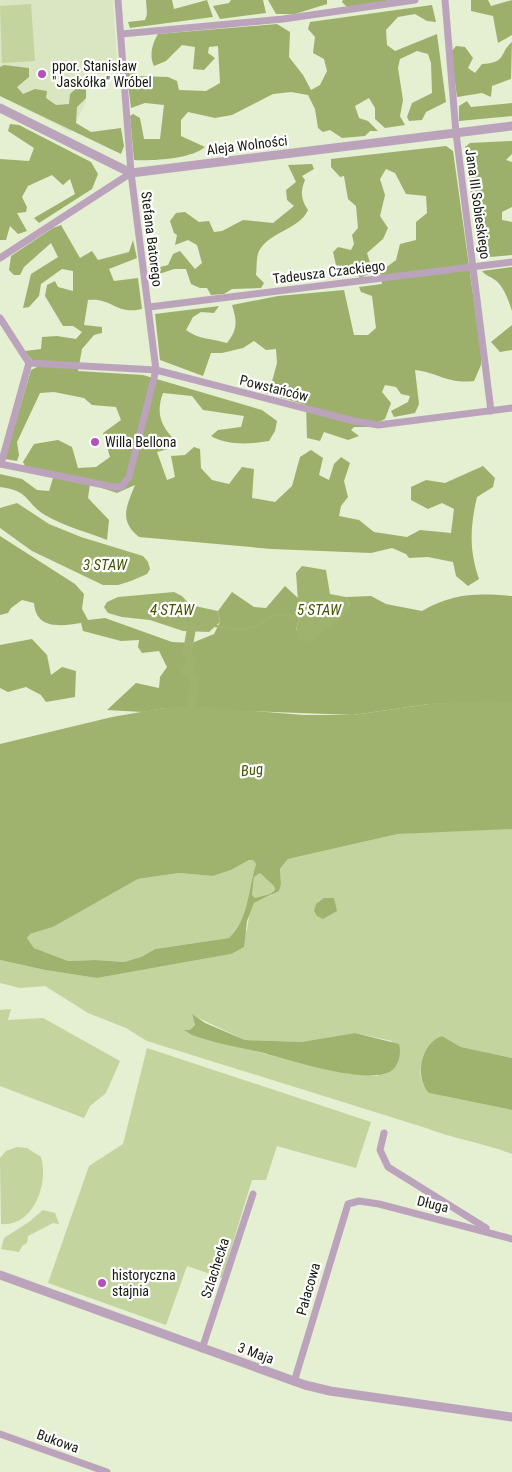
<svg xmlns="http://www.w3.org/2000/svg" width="512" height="1472" font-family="'Roboto Condensed',sans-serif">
<rect width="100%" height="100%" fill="#e5efd2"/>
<path fill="#dae6c1" d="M0,0h113l5,74h-31l-1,28 -15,30 -71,-36z"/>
<g fill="#c3d49e" fill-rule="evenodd">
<path d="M31,4l4,57 -33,2 -2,-57z"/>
<path d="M471,829h41v229l-51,-11 -19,-11c-19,12 -30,40 -13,57l83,17v44c-28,-11 -58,-15 -86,-26l-279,-87 -21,-13 -38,-15 -43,-27 -25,2 -20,-5v-23l45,10 52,8 134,-24 16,-24 3,-21 4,-6 18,-8 9,-11 -1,-15 8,-10 110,-25zM192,1015l53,25 56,2 54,-9 37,8 -14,35 -34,-3 -143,-35 -16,-8h6l4,-5z"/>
<path d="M249,860h4l3,4c-8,25 -7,55 -27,74l-74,11 -14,8 -17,5 -28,-2 -28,1 -34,-13 -7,-10 3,-4 23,-7 85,-48 41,-6 34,3 18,-6z"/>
<path d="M260,872l14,14 1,4 -5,4 -15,4 -3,-2 2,-20z"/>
<path d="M11,1009l-3,11 35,-2 77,43 -14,32 -16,13 -6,12 -84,-32v-76z"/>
<path d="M147,1048l224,74 -15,46 -79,-22 -11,34h-14l-30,98 -35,-12 -21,59 -118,-42 41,-117 34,-22z"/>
<path d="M17,1147l10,1 14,9c8,27 -8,70 -40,67l-1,-66 6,-7z"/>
<path d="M43,1210l12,3 4,11 -6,-1 -25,13 -1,7 -5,3 -3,6 -18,-3 3,-11 25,-16z"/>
</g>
<g fill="#9cb06c">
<path d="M146,0h26l2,9 33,-9 6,17 -83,11 -2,-6 17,-2 2,-6z"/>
<path d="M231,0h32l3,13 -46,6 -7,-13 16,-3z"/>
<path d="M268,0h59v4l-32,10h-19z"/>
<path d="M343,0h49l-45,7 -5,-5z"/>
<path d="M471,0h17l3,6 21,-6v35l-14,8 -5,-27 -22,-5z"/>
<path d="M432,5l4,17 -9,-1 -12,-7 -17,3 -12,13 1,15 8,6 42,-17 9,68 -20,10 -4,8 -13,1 -2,-4 5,-14 20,-10 -1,-30 -3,-9 -11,-3 -17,8 -2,9 5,32 -3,16 5,9 -20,3 -10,-9v-11l-6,-10 -14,8 4,12 9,3 10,10h-8l-5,5 -23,2 -12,-8 -7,2 -5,-4 -3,-19 -7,-14 -17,-3 -18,2 -41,21 -17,3 -27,-6 -7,8v16l24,11c-14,12 -52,14 -71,13l-4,-44 3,-2 7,4 4,21h16l4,-34 -19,-2 -14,5 -5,-41 4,-2 6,11 32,1 9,4 2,9 27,1 14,-8 -2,-37 -9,1 -1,6 7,5 -11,12 -11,-1 2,-22 -13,-2 -16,16 -12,5c-5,-10 -2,-22 4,-32l119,-10 13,8 -1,25 14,18 8,15 9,-5 7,-14 -3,-12 -11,-6 2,-16 -7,-8 2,-7z"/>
<path d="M512,42l-1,37 -19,7 -1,11 -9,-4 -25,4 -6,-45 5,-6 9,1 8,11 -5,10 7,5 7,-9c25,-1 17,-11 30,-22z"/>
<path d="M4,65l25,3v9l-12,10 6,7 12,-5 12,2 -1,7 10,7 13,-1 1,-10 8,-7 8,3v8l-9,9 -1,16 15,9 30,-4 3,18 -3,8 -121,-58v-29z"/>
<path d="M467,101l4,6 41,-4v13l-53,5v-15z"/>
<path d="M10,124l9,1 72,37 7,12 -6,15 -53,34 -5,-5 41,-24 -5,-15 -7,6 -11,-10 -24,11 -6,11 5,10 -1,5 -9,1 10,18 -9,3 -8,-8 -4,14h-6v-81l29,2 5,-13 -26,-17z"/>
<path d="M512,141v13l-6,6 6,2v45l-10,5v8l10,2v33l-33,3 -14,-111 5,-4z"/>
<path d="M446,146l7,5 28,201v13l-7,16c-28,3 -34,-8 -59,-11l4,34 -4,9 -21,4 -3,-6 17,-9 2,-6 -9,-2 -5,-7 -11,-2 -3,7 9,11 -6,16 -17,8h-14l-3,3 8,6 -11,4 -24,-8 -4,9 -13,-3 -1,-33 -47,-14 -2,-6h14l6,-22 -1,-14 -10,1 -12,-9 -11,7 -21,5h-11l-8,23 -43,-16 -5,-46 64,-8 -5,7 -13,-1 -8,5 -7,13c14,10 24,8 41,13 11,-14 10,-22 5,-38l46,-9 66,-6 10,45h14l8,-7 -4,-32 -11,-4 -2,-5 23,-3 -2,-12 16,-12 4,-16 16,-4v-18l11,-9 -1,-17 -20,-2 -11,-21 -9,-4 -6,10 5,16 -5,21 8,12 -5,11 -16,14 6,19 -13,6 -8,-10 -16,-3 -3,-13 5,-5 13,3 3,-6 -2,-9 6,-7 -2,-22 -8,-7 -4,-23 -4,1 -9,-10v-8z"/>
<path d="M312,164l2,5 -12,7 3,4c-5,12 -4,20 3,30 -9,20 -38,21 -49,41 -3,6 -2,17 -3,24l8,8 -3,5 -29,1 -8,5 -13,1 -4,-7h-7l-9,-4 -5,-15h-12l-24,8 -1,-11 7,2 12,-3 5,-11 7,-3 15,18 7,-6 -5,-18 -9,-5 -13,5 2,-10 -3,-2 -4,-12 6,-8 9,-1 14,10 10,-1 5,11 8,-1 21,-11 30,3 21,-17 -7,-6 -1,-10 10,-8 -8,-17z"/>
<path d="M61,225l19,33 12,-7 6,9 31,-8 4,-12 4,18 -28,11 5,12 24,-3 4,31c-27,6 -30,-12 -54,-9l-4,25 18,2v6l-8,2 -12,14 -4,22 65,4 119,35 15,11 -2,10 -6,10c-18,3 -41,5 -58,-5l7,-6 23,-3 3,-11 -41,-6 -11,-14 -29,-3c-7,19 -3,32 11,46l-2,9 -15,4 10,28 8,-3 -4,-21 14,-1 9,-8 6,2 1,19 11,12 17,4 13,-17 12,2 -2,29 23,4 17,-16 8,-29 11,-7 12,8 -4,17 10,5 5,-16 7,-7 9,6 -6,18 4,16 -7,9 -2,10 20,4 15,12 33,5 13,-7 31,3 3,-24 -12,-6 -14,6 -17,-9v-13l15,-7 19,3 38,-17 12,12 -2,9 -16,10c-7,30 -8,53 2,82l-11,7 -12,-10 -3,-14 -25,-5 -19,1 -3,-4 -14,-6 -21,5 -99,-4 -133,-12c-21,-17 -12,-31 -4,-52l-18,8 -27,-9 -2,14 21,22 -2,20c-20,-8 -43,-14 -62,-25 -20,-12 -14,-24 -45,-28v-13l22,5 15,11 12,1 5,-16 -28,-7 -3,-6 11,-18 24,-4 14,7 6,21 18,-1 14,-10 -7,-24 18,-13 -5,-13 -24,-2 -8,-7 -30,-6 -14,1 -23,49 2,13 -2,6 -12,-2 26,-89 6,-3 -12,-16 16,-2 1,-12 15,-1 19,3 6,-7 -9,-6h-10l-18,-30 2,-11 8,-4 3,6 15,4v-20l-11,-2 -21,15 -2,12 -10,11 -6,1 8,-34 27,-17 -7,-14 -27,24 -4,8h-6l-5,-5 2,-14 42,-28z"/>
<path d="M512,267v44c-3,-9 -8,-25 -17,-31 -5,-4 -9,-4 -13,-9z"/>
<path d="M512,325v25l-12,2 -9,-10z"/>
<path d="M0,536l75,48 9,10 -2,15 6,11 17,-2 67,24 20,1 22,-9 6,-12 -2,-11 14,-19 22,15 12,1 19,-22 14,13v17l-3,15c26,-3 38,-3 54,-26l-4,-8 25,-1 15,8 36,7c31,-18 55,-18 90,-15v107l-83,1 -76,11 -189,-7 -21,4 -36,-2 29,-27 23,5 1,-11 7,-10 -8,-16 -17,2 -4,-6 1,-7 -18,1 -38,-10 -2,-8c-20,3 -45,7 -47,-20l-12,-3 -11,8 -3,5 -8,2z"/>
<path d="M32,639l15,16 4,20 11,-8 14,4 -1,26 -29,5 -5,-7 -15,-8 -18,5 -8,-4v-43z"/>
</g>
<g fill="#9fb36f" fill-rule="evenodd">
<path d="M17,503l32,21 32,13 62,19 5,6 2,7 -3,5 -16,7 -13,4h-15l-71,-34 -32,-23v-20z"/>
<path d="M302,566l24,4 4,24 16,3 4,8 -8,12 -30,24 -14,-1 -2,-9 3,-15 -3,-43z"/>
<path d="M174,592l8,4 8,9 28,6 2,11 -11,10 -26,-1 -33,-11 -28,-3 -14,-4 -4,-6 3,-5 11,-5z"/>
<path d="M488,701l24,2v126l-114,5 -110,25 -8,10 1,15 -2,7 -25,12 -7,18 -3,26 -13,7 -134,24 -52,-8 -45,-10v-216l112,-27 52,-9 27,-2 113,9h49l76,-11zM249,860h4l3,4c-8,25 -7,55 -27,74l-74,11 -14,8 -17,5 -28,-2 -28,1 -34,-13 -7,-10 3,-4 23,-7 85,-48 41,-6 34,3 18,-6zM260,873l14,13 1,4 -5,4 -15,4 -3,-3 2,-18z"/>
<path d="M324,898h10l3,13 -14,8 -6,-3 -3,-5 2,-7z"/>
<path d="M192,1014l13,9 40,17 56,2 54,-9 44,11c3,10 -1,26 -12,29 -28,10 -97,-13 -127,-21 -23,-5 -46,-9 -68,-17l-8,-5h6l5,-5z"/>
<path d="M442,1036l19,11 51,11v52l-83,-17c-15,-15 -8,-50 13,-57z"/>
</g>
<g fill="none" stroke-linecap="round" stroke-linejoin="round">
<path stroke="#9fb36f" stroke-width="2.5" d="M216,626c21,5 40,6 56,-11l27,1"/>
<path stroke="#9fb36f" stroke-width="9" d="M191,706l4,-28 -9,-6 6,-11 -5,-7 4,-23"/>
<g stroke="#bba4bb" stroke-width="7">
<path d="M445,0l11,133 35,278"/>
<path d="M121,34l162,-15 132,-19"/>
<path d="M0,258l131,-85"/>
<path d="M149,307l363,-45"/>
<path d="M0,318l29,45 -28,101"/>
<path d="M29,363l127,7 198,51 24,4 134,-17"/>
<path d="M0,464l114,23h7l8,-10 27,-107 -25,-197 -13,-173"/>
<path d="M384,1133l-4,17 8,17 98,61"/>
<path d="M202,1349l51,-155"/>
<path d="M294,1382l54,-178 11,-3 20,3 133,35"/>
<path d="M0,1434l107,38"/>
</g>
<g stroke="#bba4bb" stroke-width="9">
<path d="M0,108l131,65 381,-47"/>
<path d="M0,1275l305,110 25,6 182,26"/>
</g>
</g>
<g fill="#b452b9" stroke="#fff" stroke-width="2">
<circle cx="42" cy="74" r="5"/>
<circle cx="95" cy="442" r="5"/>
<circle cx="102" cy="1283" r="5"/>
</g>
<g text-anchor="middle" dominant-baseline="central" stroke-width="4.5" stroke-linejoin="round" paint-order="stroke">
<g font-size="14" fill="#171b10" stroke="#fff" text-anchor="start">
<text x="52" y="66">ppor. Stanisław<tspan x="52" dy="16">"Jaskółka" Wróbel</tspan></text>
<text x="105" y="442">Willa Bellona</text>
<text x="112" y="1275">historyczna<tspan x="112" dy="16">stajnia</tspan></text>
</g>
<g font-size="14" fill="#171b10" stroke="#fff">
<text transform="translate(247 145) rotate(-7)">Aleja Wolności</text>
<text transform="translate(478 204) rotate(82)">Jana III Sobieskiego</text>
<text transform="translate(152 239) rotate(83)">Stefana Batorego</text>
<text transform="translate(329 272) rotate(-7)">Tadeusza Czackiego</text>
<text transform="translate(274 388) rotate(14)">Powstańców</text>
<text transform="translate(433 1204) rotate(14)">Długa</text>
<text transform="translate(215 1268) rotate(-72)">Szlachecka</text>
<text transform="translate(308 1289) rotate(-74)">Pałacowa</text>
<text transform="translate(256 1353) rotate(20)">3 Maja</text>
<text transform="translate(58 1441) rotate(20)">Bukowa</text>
</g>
<g font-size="15" font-style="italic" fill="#445504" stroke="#fff">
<text x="105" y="565">3 STAW</text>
<text x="172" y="610">4 STAW</text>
<text x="319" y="610">5 STAW</text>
<text transform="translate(252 770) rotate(-7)">Bug</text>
</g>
</g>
</svg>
